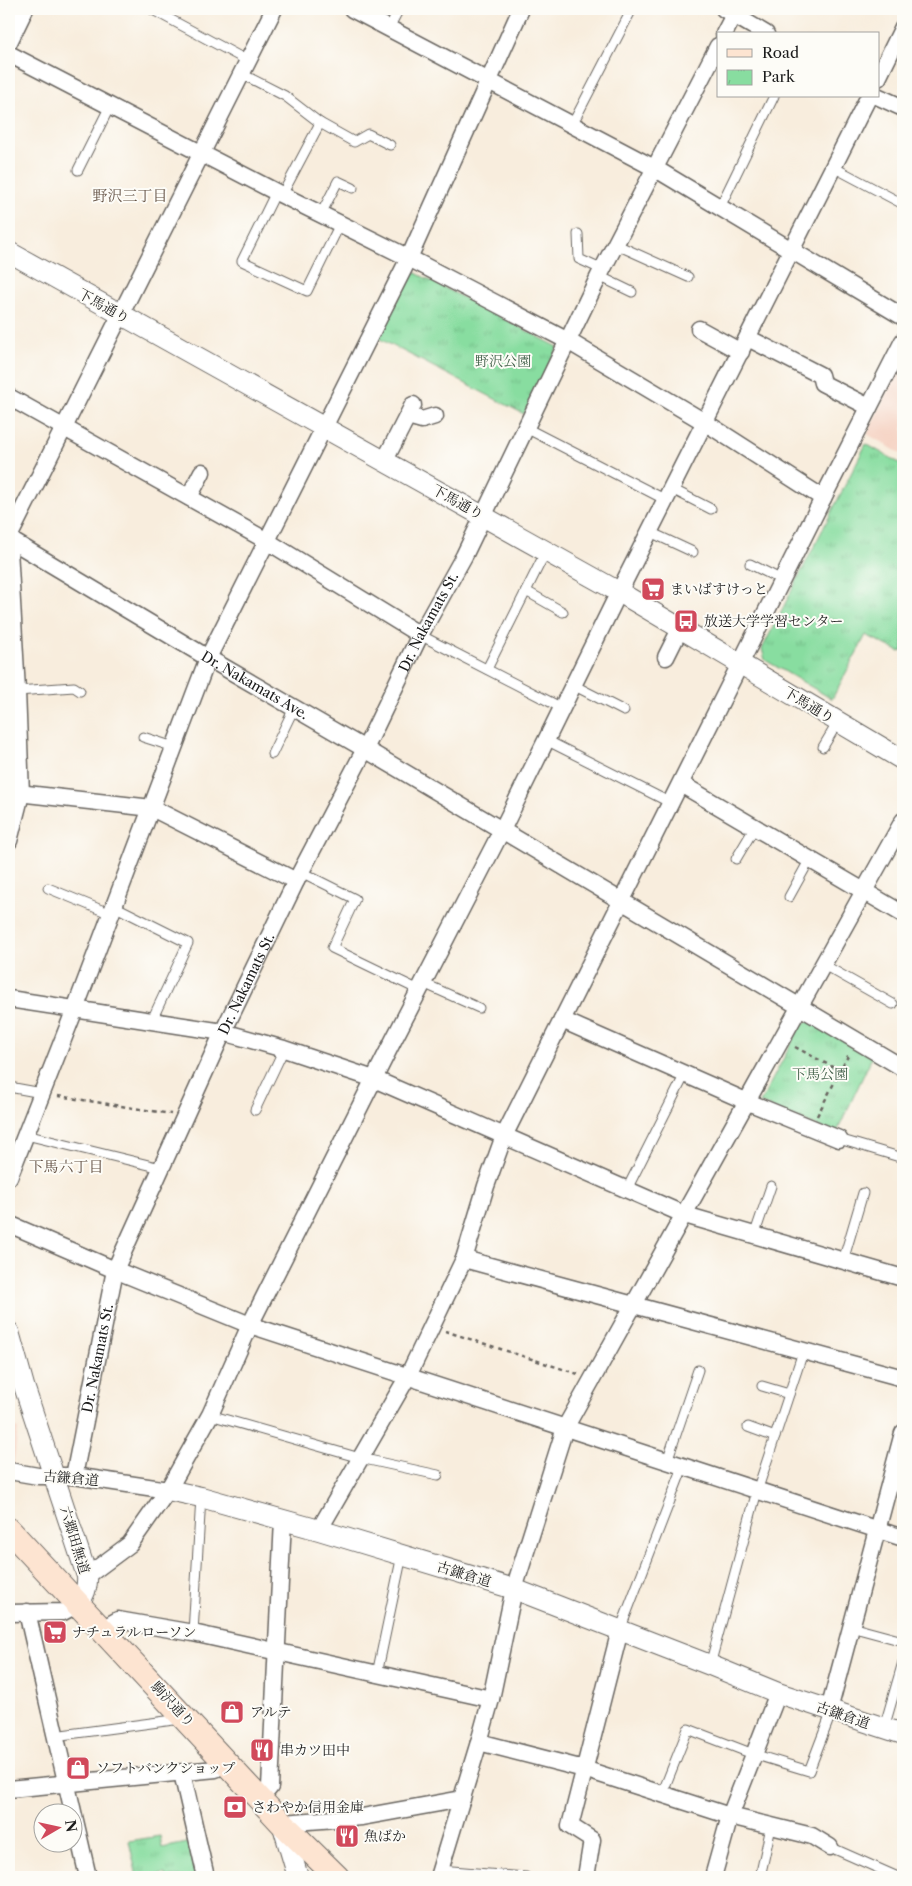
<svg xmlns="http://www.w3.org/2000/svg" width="912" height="1886" font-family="'Libre Caslon Text','Noto Serif JP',serif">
<defs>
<pattern id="park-tufts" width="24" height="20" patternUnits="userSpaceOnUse" patternTransform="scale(1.25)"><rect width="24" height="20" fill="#88dda0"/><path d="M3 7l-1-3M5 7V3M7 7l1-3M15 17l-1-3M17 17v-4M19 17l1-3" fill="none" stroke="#75bd89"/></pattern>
</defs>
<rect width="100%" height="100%" fill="#fdfcf7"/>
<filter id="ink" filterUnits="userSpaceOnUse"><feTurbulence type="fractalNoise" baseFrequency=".02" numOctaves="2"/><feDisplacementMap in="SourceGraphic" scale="10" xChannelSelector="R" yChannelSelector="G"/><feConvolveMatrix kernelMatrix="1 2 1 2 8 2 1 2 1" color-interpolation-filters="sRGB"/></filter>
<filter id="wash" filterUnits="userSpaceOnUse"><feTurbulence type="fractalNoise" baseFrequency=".0096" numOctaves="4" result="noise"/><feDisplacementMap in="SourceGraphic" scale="20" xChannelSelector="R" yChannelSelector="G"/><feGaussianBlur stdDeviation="1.12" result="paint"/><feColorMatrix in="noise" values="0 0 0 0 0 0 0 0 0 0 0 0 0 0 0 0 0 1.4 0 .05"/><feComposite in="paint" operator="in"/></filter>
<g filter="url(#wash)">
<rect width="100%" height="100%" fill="#f8eddd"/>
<g fill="#f5d2c2">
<path d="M903,360v95l-36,-21z"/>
<path d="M10,1426l8,3 -5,38 -4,-1z"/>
</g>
<g fill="url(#park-tufts)" stroke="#527c5e">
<path d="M412,271l146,76 -34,67 -146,-76z"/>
<path d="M866,444l37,21v186l-3,1 -34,-17 -34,64 -67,-39 -3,-11z"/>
<path d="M809,1021l64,34 -37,79 -76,-31 42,-80z"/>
<path d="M160,1836l2,12 30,-6 8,35h-34l-1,-3 -28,3 -8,-36z"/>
</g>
</g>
<g filter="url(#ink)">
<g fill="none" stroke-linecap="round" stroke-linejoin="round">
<g stroke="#696560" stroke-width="11">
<g id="service">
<path d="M151,9l97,52"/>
<path d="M389,28l10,-19"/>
<path d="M242,74l43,22 35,27"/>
<path d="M572,125l60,-116"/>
<path d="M833,167l70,37"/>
<path d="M78,170l32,-64"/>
<path d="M276,192l-34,69 65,30 33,-67"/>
<path d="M282,195l38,-72 34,19 14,-8 22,11"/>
<path d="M720,207l54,-111"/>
<path d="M321,214l17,-33 15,7"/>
<path d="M578,234l1,25 24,11"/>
<path d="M617,245l71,32"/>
<path d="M599,276l33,16"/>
<path d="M526,428l140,72"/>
<path d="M672,489l39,20"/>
<path d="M650,532l43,20"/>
<path d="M750,564l32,16"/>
<path d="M526,591l37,21"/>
<path d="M420,635l142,73"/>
<path d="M487,669l59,-118"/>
<path d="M573,685l51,26"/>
<path d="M17,691l57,-4 6,4"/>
<path d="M143,737l31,10"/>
<path d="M546,740l125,63"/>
<path d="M823,747l15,-25"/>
<path d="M272,754l22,-46"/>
<path d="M736,859l19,-32"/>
<path d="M301,872l54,27 -23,49 87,42"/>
<path d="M48,888l63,26"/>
<path d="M789,897l21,-38"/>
<path d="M114,906l74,37 -37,79"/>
<path d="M824,965l69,39"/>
<path d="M423,983l56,25"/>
<path d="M9,1087l33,6"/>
<path d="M255,1110l29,-61"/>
<path d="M26,1135l135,33"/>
<path d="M839,1139l64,19"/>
<path d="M627,1189l58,-115"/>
<path d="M754,1236l17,-50"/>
<path d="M843,1261l20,-68"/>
<path d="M762,1386l27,8"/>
<path d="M210,1415l150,43 78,17"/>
<path d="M748,1427l27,10"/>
<path d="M667,1461l31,-91"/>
<path d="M851,1627l52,14"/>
<path d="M620,1630l63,-163"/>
<path d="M193,1633l8,-136"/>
<path d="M710,1665l47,-174 46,-139"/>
<path d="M377,1674l25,-119"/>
<path d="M884,1728l19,-66"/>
<path d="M54,1736l127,-17"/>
<path d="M662,1794l26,-65 65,25 56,17 23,-60"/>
<path d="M830,1847l68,30"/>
<path d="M440,1870l86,7"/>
<path d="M760,1877l11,-50"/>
</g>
</g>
<g stroke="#696560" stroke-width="19">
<g id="minor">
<path d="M352,9l304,160 247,148"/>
<path d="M724,9l42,25"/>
<path d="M724,34l13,-25"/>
<path d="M9,42l16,-33"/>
<path d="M9,54l267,138 133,66 159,83 138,82 117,75"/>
<path d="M878,78l25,-51"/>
<path d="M877,96l26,12"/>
<path d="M699,329l42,23"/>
<path d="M748,338l72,37 2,8 47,24"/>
<path d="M9,397l258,144 153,94"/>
<path d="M408,416l14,4 13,-4"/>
<path d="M384,462l29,-57"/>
<path d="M189,497l13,-25"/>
<path d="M9,537l265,-528"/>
<path id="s1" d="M9,539l199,119 157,91 538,319"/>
<path d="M9,549l8,142 4,103 -12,47"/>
<path d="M666,657l14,-28"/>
<path d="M681,784l222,130"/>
<path d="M9,792l143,16 144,73"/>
<path d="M9,999l214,33 61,17 90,30 311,136 218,63"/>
<path d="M562,1020l186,82 91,37"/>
<path d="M9,1177l66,-168 133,-351 201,-400 112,-249"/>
<path d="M9,1224l106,46 135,55 653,213"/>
<path d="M464,1259l439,119"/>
<path d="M9,1471l29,5h36l94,14"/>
<path id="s2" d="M74,1476l41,-206 108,-238 73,-151 69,-132 55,-114 44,-79 135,-280 119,-230"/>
<path d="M319,1530l89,-154 56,-117 22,-73 18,-50 319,-638 80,-157"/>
<path d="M87,1576l43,-32 38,-54 42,-75 40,-90 144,-286 108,-209 117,-238 250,-496"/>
<path d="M27,1612l61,265"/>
<path d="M9,1613l54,-1 15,-8"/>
<path d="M102,1629l16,-9 75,13 298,66"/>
<path d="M829,1710l74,-277"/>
<path d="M479,1742l105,27 146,47 82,20 18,11"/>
<path d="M182,1773l24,104"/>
<path d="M9,1789l207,-20 8,-9"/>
<path d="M261,1798l9,-11 13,-267"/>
<path d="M282,1823l80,-6 100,-18"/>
<path d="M438,1877l41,-135 12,-43 23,-110 51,-161 338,-607"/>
<path d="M586,1877l6,-37 -22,-14 50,-196"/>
<path d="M713,1877l17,-61 48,-123"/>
</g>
</g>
<g stroke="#696560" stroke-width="22">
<g id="tertiary">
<path d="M9,252l610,340 284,168"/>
<path d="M9,1332l15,54 63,190c1,12 -3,19 -9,28"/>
<path d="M168,1490l33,7 118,33 195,59 196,76 68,28 125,41"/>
<path d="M282,1823l16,54"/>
</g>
</g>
<g stroke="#696560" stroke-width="26">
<path id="secondary" d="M9,1530l273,293 55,54"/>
</g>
<g stroke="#696560" stroke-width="2.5" stroke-dasharray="4 4" stroke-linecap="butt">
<path d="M795,1047l45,24"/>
<path d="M58,1096l113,18"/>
<path d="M817,1116l32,-62"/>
<path d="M445,1331l133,43"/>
</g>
<use href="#service" stroke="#fff" stroke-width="9"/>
<use href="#minor" stroke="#fff" stroke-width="16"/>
<use href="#tertiary" stroke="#fff" stroke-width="20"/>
<use href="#secondary" stroke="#fde4d1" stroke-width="24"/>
</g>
</g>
<defs>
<g id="supermarket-square" transform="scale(1.25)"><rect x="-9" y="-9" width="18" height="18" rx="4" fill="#d1495b" stroke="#fdfcf7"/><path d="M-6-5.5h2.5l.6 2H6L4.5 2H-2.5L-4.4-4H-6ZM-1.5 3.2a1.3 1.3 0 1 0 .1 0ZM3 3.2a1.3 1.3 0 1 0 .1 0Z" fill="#fff"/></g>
<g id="bus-square" transform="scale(1.25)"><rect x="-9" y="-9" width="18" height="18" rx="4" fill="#d1495b" stroke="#fdfcf7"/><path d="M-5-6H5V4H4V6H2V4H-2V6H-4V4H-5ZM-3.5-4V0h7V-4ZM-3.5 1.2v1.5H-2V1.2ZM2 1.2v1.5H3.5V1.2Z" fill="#fff"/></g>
<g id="shop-square" transform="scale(1.25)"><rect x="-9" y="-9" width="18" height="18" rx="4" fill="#d1495b" stroke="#fdfcf7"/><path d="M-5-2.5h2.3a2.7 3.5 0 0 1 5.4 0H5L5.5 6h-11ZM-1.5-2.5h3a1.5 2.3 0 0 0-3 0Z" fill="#fff"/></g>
<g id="restaurant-square" transform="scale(1.25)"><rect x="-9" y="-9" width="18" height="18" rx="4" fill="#d1495b" stroke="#fdfcf7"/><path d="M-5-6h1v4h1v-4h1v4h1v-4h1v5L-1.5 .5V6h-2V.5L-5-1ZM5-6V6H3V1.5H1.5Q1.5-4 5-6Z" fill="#fff"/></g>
<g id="bank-square" transform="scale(1.25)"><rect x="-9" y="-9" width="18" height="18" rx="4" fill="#d1495b" stroke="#fdfcf7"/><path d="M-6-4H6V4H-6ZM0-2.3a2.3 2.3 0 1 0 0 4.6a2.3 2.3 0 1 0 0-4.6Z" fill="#fff"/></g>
</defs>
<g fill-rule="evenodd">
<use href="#supermarket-square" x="653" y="589"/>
<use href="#bus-square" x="686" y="621"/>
<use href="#supermarket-square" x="55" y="1632"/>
<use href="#shop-square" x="232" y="1712"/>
<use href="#restaurant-square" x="262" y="1750"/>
<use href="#shop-square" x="78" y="1768"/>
<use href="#bank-square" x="235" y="1807"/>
<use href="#restaurant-square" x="347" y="1836"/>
</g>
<g text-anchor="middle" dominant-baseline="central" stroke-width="4" stroke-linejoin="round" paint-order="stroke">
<g font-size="14" fill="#1c1c1c" stroke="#fdfcf7">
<text transform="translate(104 306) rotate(29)">下馬通り</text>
<text transform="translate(458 502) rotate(29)">下馬通り</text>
<text stroke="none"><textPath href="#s2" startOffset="930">Dr. Nakamats St.</textPath></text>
<text stroke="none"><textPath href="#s1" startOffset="286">Dr. Nakamats Ave.</textPath></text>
<text transform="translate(809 705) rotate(31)">下馬通り</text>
<text stroke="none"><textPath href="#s2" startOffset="525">Dr. Nakamats St.</textPath></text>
<text stroke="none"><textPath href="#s2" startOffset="120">Dr. Nakamats St.</textPath></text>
<text transform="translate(71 1478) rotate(5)">古鎌倉道</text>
<text transform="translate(75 1540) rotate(73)">六郷田無道</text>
<text transform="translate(464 1574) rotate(17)">古鎌倉道</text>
<text transform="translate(173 1704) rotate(47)">駒沢通り</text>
<text transform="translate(843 1715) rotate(19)">古鎌倉道</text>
</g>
<g font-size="14" fill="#42604a" stroke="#fdfcf7">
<text x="503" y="361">野沢公園</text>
<text x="820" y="1074">下馬公園</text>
</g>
<g font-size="14" fill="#1c1c1c" stroke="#fdfcf7" text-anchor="start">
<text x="670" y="589">まいばすけっと</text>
<text x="704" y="621">放送大学学習センター</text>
<text x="72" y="1632">ナチュラルローソン</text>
<text x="250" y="1712">アルテ</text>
<text x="280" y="1750">串カツ田中</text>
<text x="96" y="1768">ソフトバンクショップ</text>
<text x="252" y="1807">さわやか信用金庫</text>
<text x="364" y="1836">魚ばか</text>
</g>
<g font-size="15" fill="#645245" stroke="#fdfcf7">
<text x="130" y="195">野沢三丁目</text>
<text x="66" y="1166">下馬六丁目</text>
</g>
</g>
<rect width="912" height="1886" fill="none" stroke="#fdfcf7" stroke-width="30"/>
<rect x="717" y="32" width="162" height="65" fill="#fdfcf7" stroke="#a3a29f"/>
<rect x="727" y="49" width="25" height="8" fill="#fde4d1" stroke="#a3a29f"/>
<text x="762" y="58" font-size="15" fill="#1c1c1c">Road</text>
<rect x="727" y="70" width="25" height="15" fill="url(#park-tufts)" stroke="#a3a29f"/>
<text x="762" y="82" font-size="15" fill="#1c1c1c">Park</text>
<g transform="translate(58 1828) rotate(81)"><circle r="24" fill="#fdfcf7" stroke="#a3a29f"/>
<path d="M0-4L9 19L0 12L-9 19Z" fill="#d1495b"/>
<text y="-8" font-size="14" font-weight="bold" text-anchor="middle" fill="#1c1c1c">N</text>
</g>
</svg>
